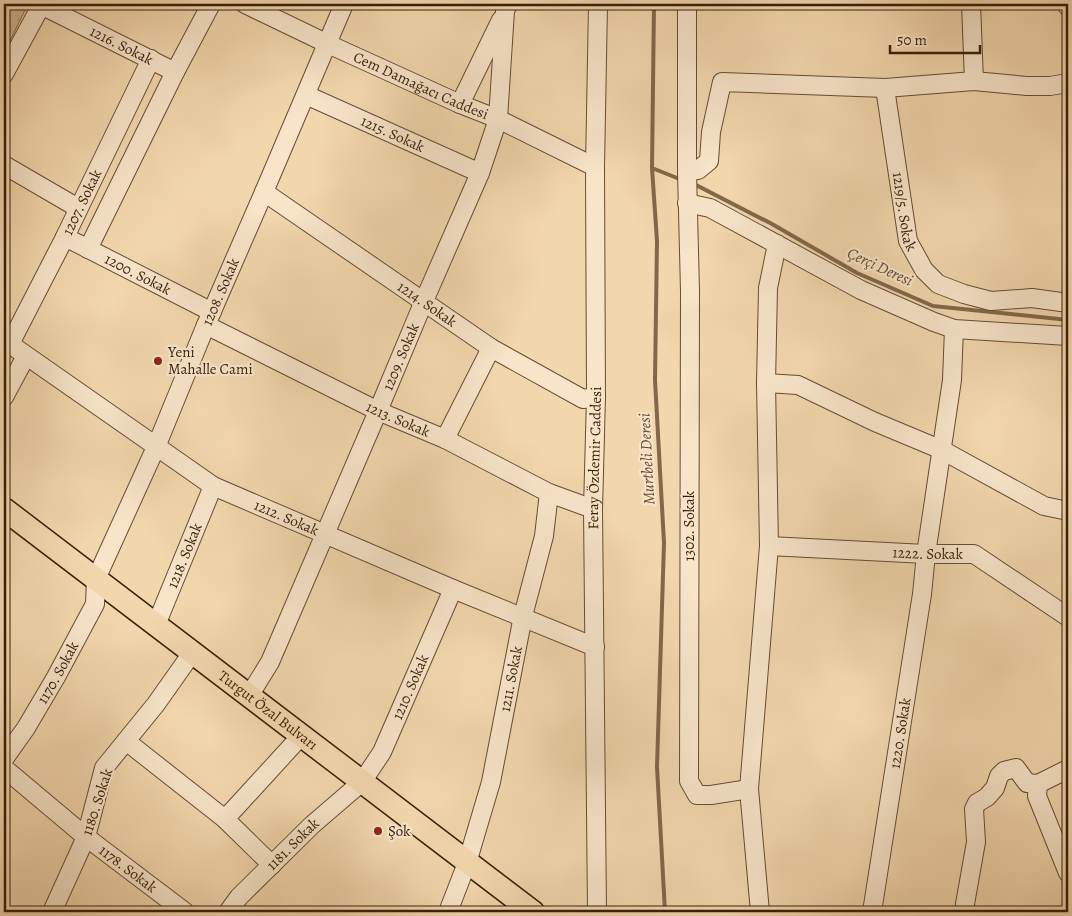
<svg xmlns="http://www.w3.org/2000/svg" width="1072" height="916" font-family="Alegreya,serif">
<defs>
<pattern id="park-tufts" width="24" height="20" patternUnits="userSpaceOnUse" patternTransform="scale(1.25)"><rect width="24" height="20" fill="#d2b790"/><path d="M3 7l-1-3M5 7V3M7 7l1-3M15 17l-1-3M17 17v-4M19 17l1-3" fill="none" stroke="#b59d7b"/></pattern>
</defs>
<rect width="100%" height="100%" fill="#f2d6ac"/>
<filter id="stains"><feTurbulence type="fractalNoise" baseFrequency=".004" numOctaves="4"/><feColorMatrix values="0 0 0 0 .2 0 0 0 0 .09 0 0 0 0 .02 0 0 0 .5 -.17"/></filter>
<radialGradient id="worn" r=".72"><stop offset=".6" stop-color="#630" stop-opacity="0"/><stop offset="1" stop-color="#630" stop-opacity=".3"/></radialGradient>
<path fill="url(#park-tufts)" stroke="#846b4c" d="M4,4h24l-24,49z"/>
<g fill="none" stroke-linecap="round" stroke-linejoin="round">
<g stroke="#81684a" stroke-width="4">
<path d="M654,4l-2,164 5,73 -2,139 9,163 -7,224 8,145"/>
<path d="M652,168l25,10"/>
<path d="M696,185l76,39 85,49 76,33 135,14"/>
</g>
<g stroke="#664d32" stroke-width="20">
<g id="minor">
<path id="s1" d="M245,4l83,40 132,60 38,15 97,48"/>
<path d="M687,4v168l3,119 -1,490 8,14h14l38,-6"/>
<path d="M971,4l3,77"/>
<path d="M1066,4l2,3"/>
<path id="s2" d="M41,5l134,67"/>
<path d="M4,74l38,-70"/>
<path id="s3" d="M885,88l23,153 16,29 14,14 26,10 27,7 41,-3 36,5"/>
<path id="s4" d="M306,95l174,78"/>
<path d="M460,104l41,-84"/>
<path d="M4,165l74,43"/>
<path d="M687,172l11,-2 11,-9 2,-29 11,-50 163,6 89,-7 53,5h23l18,-3"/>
<path id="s5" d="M264,192l227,156 92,51 13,-2"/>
<path d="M687,203l23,5 151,82 73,32 20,7 114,7"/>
<path id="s6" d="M65,237l147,75"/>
<path d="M88,249l87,-177 36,-68"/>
<path id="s7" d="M206,325l172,86 67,28 104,54 44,16"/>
<path id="s8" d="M4,340l209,146 240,103 142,58"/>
<path id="s9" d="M10,344l55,-107 86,-178"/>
<path d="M766,383l32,2 77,37 67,28 102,56 24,5"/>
<path d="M4,397l22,-41"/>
<path d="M445,439l46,-91"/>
<path id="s10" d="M769,546l157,8h48l94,63"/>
<path id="s11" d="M156,625l57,-139"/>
<path id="s12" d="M249,696l21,-34 108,-251 46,-110 56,-128 18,-54 7,-108 3,-7"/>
<path d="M126,741l99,78 47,46"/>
<path id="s13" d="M4,759l22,-31 30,-51 39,-73 1,-25 60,-132 50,-122 58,-133 80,-188"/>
<path id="s14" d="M4,768l82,69 99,75"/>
<path d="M1068,769l-30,15 -1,12 31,77"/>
<path d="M225,819l76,-83"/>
<path d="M965,904l11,-62 -2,-33 3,-6 10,-6 8,-9 4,-12 5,-5 12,-3 11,15 11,1"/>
<path d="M52,912l34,-75 18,-69 52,-64 36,-51"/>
<path id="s15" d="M228,912l11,-15 73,-72 50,-43 20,-30 71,-163"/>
<path id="s16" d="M448,912l19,-49 24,-81 32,-166 21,-80 5,-43"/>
<path id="s17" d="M597,912l-4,-403 3,-112 -1,-230 3,-163"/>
<path d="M760,912l-11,-123 20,-243 -3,-163 2,-95 9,-44"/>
<path id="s18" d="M872,912l50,-318 4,-40 26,-174 2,-51"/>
</g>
</g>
<g stroke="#371f09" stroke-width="25">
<g id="major">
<path id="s19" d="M4,509l529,403"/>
</g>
</g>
<use href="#minor" stroke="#f7e4c9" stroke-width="18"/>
<use href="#major" stroke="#f2d6ac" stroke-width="22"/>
</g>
<g fill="#8f2418" stroke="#f7e4c9" stroke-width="2">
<circle cx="158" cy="361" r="5"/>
<circle cx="378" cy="831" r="5"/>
</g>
<g text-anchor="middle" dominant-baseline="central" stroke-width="4.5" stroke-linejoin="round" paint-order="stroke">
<g font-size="15" fill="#371f09" stroke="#f7e4c9">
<text stroke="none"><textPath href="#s2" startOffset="90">1216. Sokak</textPath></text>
<text stroke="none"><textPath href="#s1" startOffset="194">Cem Damağacı Caddesi</textPath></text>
<text stroke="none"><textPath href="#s4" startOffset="95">1215. Sokak</textPath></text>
<text stroke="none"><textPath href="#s9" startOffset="159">1207. Sokak</textPath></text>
<text stroke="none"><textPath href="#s3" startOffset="125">1219/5. Sokak</textPath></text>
<text stroke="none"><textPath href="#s6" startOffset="82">1200. Sokak</textPath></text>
<text stroke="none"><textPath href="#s13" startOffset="518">1208. Sokak</textPath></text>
<text stroke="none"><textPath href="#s5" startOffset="198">1214. Sokak</textPath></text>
<text stroke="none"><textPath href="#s12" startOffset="372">1209. Sokak</textPath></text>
<text stroke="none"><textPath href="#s7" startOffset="214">1213. Sokak</textPath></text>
<text stroke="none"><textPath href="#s17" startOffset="454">Feray Özdemir Caddesi</textPath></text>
<text stroke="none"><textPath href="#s8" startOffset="335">1212. Sokak</textPath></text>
<text transform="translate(689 526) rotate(-90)">1302. Sokak</text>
<text stroke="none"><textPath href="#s10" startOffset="159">1222. Sokak</textPath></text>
<text stroke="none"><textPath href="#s11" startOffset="75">1218. Sokak</textPath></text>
<text stroke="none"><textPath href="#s13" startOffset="102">1170. Sokak</textPath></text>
<text stroke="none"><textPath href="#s16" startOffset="242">1211. Sokak</textPath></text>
<text stroke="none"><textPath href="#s15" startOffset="294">1210. Sokak</textPath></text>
<text stroke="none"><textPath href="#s19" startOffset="332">Turgut Özal Bulvarı</textPath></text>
<text stroke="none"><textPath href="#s18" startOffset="181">1220. Sokak</textPath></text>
<text transform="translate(97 802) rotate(-72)">1180. Sokak</text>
<text stroke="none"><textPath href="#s15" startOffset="94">1181. Sokak</textPath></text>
<text stroke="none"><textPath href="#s14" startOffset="160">1178. Sokak</textPath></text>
</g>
<g font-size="15" fill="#371f09" stroke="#f7e4c9" text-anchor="start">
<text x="168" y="352">Yeni<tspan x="168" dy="17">Mahalle Cami</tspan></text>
<text x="388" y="831">Şok</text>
</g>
<g font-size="16" font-style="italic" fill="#62492f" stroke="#f7e4c9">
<text transform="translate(880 267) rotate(25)">Çerçi Deresi</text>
<text transform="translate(647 459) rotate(-93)">Murtbeli Deresi</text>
</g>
</g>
<rect width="1072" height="916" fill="none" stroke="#f2d6ac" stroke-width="20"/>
<rect x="5" y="5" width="1062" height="906" fill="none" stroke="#371f09" stroke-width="2.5"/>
<rect x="10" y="10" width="1052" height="896" fill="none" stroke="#371f09"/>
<path d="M890 45v8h90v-8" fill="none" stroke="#371f09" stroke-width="2.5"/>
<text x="897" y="45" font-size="15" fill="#371f09" stroke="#f7e4c9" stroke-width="4" paint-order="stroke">50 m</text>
<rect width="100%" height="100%" filter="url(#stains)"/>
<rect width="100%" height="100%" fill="url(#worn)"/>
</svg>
